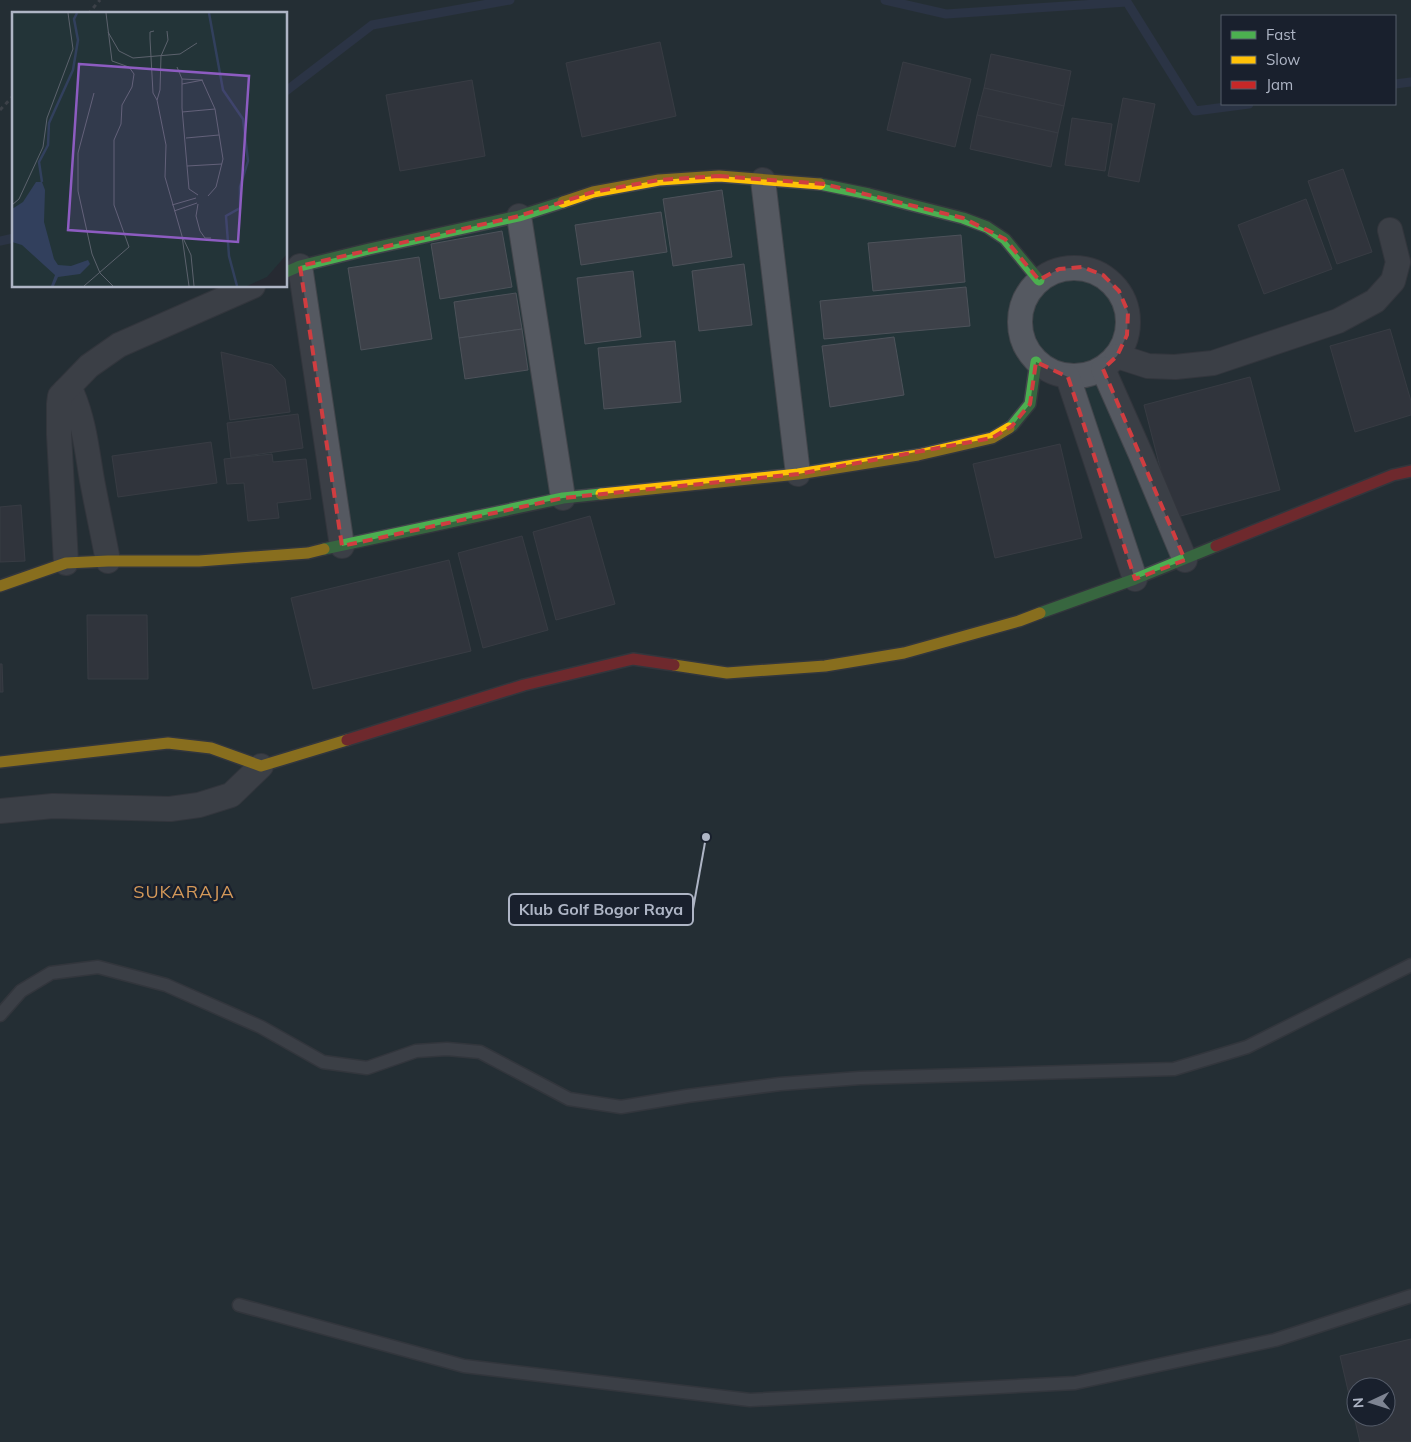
<svg xmlns="http://www.w3.org/2000/svg" width="1411" height="1442" font-family="Mulish,sans-serif">
<rect width="100%" height="100%" fill="#262a32"/>
<path fill="#233438" fill-rule="evenodd" d="M0,0h1411v1442h-1411zM14,14h272v272h-272zM1222,16h173v88h-173zM1356,1387h30v30h-30z"/>
<g fill="none" stroke-linecap="round" stroke-linejoin="round">
<g stroke="#32405d" stroke-width="9">
<path d="M885,0l61,14 181,-12 68,109 54,-7"/>
<path d="M1395,84l16,-2"/>
<path d="M286,91l86,-66 138,-25"/>
<path d="M0,241l14,-3"/>
</g>
</g>
<g fill="#3d4149" stroke="#4d525a" fill-rule="evenodd">
<path d="M660,42l16,74 -94,21 -16,-74z"/>
<path d="M991,54l80,17 -7,35 -80,-18z"/>
<path d="M903,62l68,17 -16,68 -68,-17z"/>
<path d="M472,80l13,76 -85,15 -14,-76z"/>
<path d="M984,88l80,18 -6,27 -81,-18z"/>
<path d="M1123,98l32,6 -16,78 -31,-6z"/>
<path d="M977,115l81,18 -7,34 -81,-18z"/>
<path d="M1072,118l40,6 -7,47 -40,-6z"/>
<path d="M1343,169l29,83 -35,12 -29,-83z"/>
<path d="M722,190l10,67 -59,9 -10,-67z"/>
<path d="M1306,199l26,70 -68,25 -26,-69z"/>
<path d="M661,212l6,40 -86,13 -6,-40z"/>
<path d="M502,231l10,56 -72,12 -9,-55z"/>
<path d="M961,235l4,47 -92,9 -5,-48z"/>
<path d="M419,257l13,82 -71,11 -13,-82z"/>
<path d="M744,264l8,61 -53,6 -7,-60z"/>
<path d="M633,271l8,66 -56,7 -8,-66z"/>
<path d="M966,287l4,39 -146,13 -4,-38z"/>
<path d="M516,293l6,36 -63,9 -5,-36z"/>
<path d="M522,329l6,41 -63,9 -6,-41z"/>
<path d="M1390,329l21,72v14l-56,17 -25,-86z"/>
<path d="M894,337l10,58 -74,12 -8,-61z"/>
<path d="M675,341l6,61 -77,7 -6,-61z"/>
<path d="M221,352l51,13 13,14 5,33 -60,8z"/>
<path d="M1250,377l30,113 -107,28 -29,-113z"/>
<path d="M298,414l5,34 -72,10 -4,-35z"/>
<path d="M211,442l6,41 -99,14 -6,-41z"/>
<path d="M1060,444l22,94 -87,20 -22,-94z"/>
<path d="M272,454l1,8 33,-3 5,40 -34,4 2,15 -31,3 -4,-38 -17,1 -3,-25z"/>
<path d="M21,505l4,56 -25,1v-55z"/>
<path d="M590,516l25,88 -59,16 -23,-88z"/>
<path d="M522,536l26,94 -65,18 -25,-95z"/>
<path d="M449,560l22,91 -158,38 -22,-91z"/>
<path d="M87,615h60l1,64h-60z"/>
<path d="M0,664h2l1,28h-3z"/>
<path d="M1411,1339v103h-51l-20,-86zM1356,1387h30v30h-30z"/>
</g>
<g fill="none" stroke-linecap="round" stroke-linejoin="round">
<g stroke="#42454b" stroke-width="15">
<g id="lane">
<path d="M0,1015l21,-24 30,-18 47,-6 68,18 95,42 62,35 44,6 49,-17 31,-2 33,3 89,47 52,8 66,-11 93,-12 80,-6 314,-9 73,-22 164,-82"/>
<path d="M239,1305l225,61 286,34 325,-17 200,-43 136,-44"/>
</g>
</g>
<g stroke="#42454b" stroke-width="26">
<g id="street">
<path d="M763,180l35,294"/>
<path d="M519,216l44,282"/>
<path d="M300,266l42,280"/>
<circle cx="1074" cy="322" r="54"/>
<path d="M1117,356l31,10 27,1 38,-4 125,-42 37,-20 18,-20 5,-19 -8,-32"/>
<path d="M1103,369l38,86 44,105"/>
<path d="M1068,377l67,202"/>
<path d="M65,391l7,2c12,28 15,58 20,87 5,27 11,54 16,81"/>
<path d="M66,563l-7,-129v-30l1,-8 29,-30 30,-21 134,-59"/>
<path d="M0,811l53,-5 117,3 29,-4 32,-10 30,-29"/>
</g>
</g>
<g stroke="#42454b" stroke-width="14">
<g id="fast">
<path d="M820,184l49,10 94,24 24,9 18,12 34,41"/>
<path d="M286,272l14,-6 69,-17 150,-33 44,-14"/>
<path d="M1009,428l3,-2 18,-22 6,-42"/>
<path d="M324,549l239,-51 38,-4"/>
<path d="M1040,613l95,-34 81,-33"/>
</g>
</g>
<g stroke="#42454b" stroke-width="14">
<g id="slow">
<path d="M563,202l30,-10 66,-12 60,-4 101,8"/>
<path d="M601,494l197,-20 120,-19 74,-17 17,-10"/>
<path d="M0,586l66,-23 42,-2h91l109,-8 16,-4"/>
<path d="M674,665l53,8 98,-7 79,-13 115,-32 21,-8"/>
<path d="M0,762l168,-19 43,5 50,18 86,-26"/>
</g>
</g>
<g stroke="#42454b" stroke-width="14">
<g id="jam">
<path d="M1216,546l177,-71 18,-4"/>
<path d="M347,740l177,-55 109,-26 41,6"/>
</g>
</g>
<g stroke="#585d65" stroke-width="3" stroke-dasharray="4 4" stroke-linecap="butt">
<path d="M88,14l12,-14"/>
<path d="M0,110l14,-15"/>
</g>
<use href="#lane" stroke="#555961" stroke-width="12"/>
<use href="#street" stroke="#555961" stroke-width="24"/>
<use href="#fast" stroke="#4caf50" stroke-width="11"/>
<use href="#slow" stroke="#ffc107" stroke-width="11"/>
<use href="#jam" stroke="#c62828" stroke-width="11"/>
</g>
<path d="M0 0H1411V1442H0ZM719,176l105,8 139,34 42,21 34,41 20,-11 23,-2 21,8 16,16 9,21 -1,23 -10,21 -14,13 82,191 -50,19 -67,-202 -32,-15 -6,42 -18,22 -20,12 -194,36 -235,24 -221,48 -42,-280 219,-50 74,-24 66,-12z" fill="#262a32" fill-opacity=".55" fill-rule="evenodd"/>
<path fill="none" stroke="#d03d40" stroke-width="4" stroke-dasharray="10 6" stroke-linejoin="round" d="M719,176l105,8 139,34 42,21 34,41 20,-11 23,-2 21,8 16,16 9,21 -1,23 -10,21 -14,13 82,191 -50,19 -67,-202 -32,-15 -6,42 -18,22 -20,12 -194,36 -235,24 -221,48 -42,-280 219,-50 74,-24 66,-12z"/>
<g text-anchor="middle" dominant-baseline="central" stroke-width="5" stroke-linejoin="round" paint-order="stroke">
<g font-size="18" letter-spacing="1" fill="#d59959" stroke="#19202d">
<text x="184" y="891">SUKARAJA</text>
</g>
</g>
<g transform="translate(12 12)">
<rect width="275" height="275" fill="#262a32"/>
<path d="M0,1h275v241l-20,23 -20,9h-235z" fill="#233438"/>
<path d="M24,170h6l3,8 -1,32 10,37 4,6 13,1 17,-6 2,4 -10,10 -22,3 -4,9h-3l4,-11 -33,-30 -10,-3v-33l11,-7z" fill="#32405d"/>
<path fill="none" stroke="#32405d" stroke-width="2.5" d="M197,1l14,77 20,29 5,42 -8,26v21l-14,8 3,40 8,30M30,170l-3,-20 9,-17 1,-22 24,-53 5,-30 -4,-21 3,-6"/>
<path fill="none" stroke="#5c626d" stroke-width="1" d="M142,19l-4,1v7l3,54 4,7M155,19l1,9 -7,16 -1,34 -3,10 9,45 -1,32 17,59 7,50M96,20l11,19 14,7 47,-4 17,-11M165,55l5,12v29l7,81 9,6M170,67l20,1 13,29 8,50 -7,28 -8,9M170,72l21,-4M82,81l-16,60v38l14,63 8,19 13,13M170,100l33,-3M174,126l33,-3M175,154l35,-2M186,192l-2,12 4,15 5,7h6M0,193l7,-6 24,-52 4,-29 26,-69 -5,-36M160,193l24,-7M162,199l23,-8M171,226l8,17 3,31M72,274l45,-39 -15,-42v-65l7,-16 1,-19 10,-18 2,-13 -5,-7 -17,-6 -6,-48"/>
<path fill="#8d5cc1" fill-opacity="0.15" stroke="#8d5cc1" stroke-width="2.5" d="M67,52l170,12 -11,166 -170,-12z"/>
<rect width="275" height="275" fill="none" stroke="#aeb5c5" stroke-width="2.5"/>
</g>
<path fill="none" stroke="#aeb5c5" stroke-width="2" d="M706 837L693 909"/>
<circle fill="#aeb5c5" stroke="#19202d" stroke-width="2" cx="706" cy="837" r="5"/>
<rect fill="#19202d" stroke="#aeb5c5" stroke-width="2" x="509" y="894" width="184" height="31" rx="5"/>
<g font-size="16" text-anchor="middle" font-weight="bold" fill="#aeb5c5">
<text x="601" y="915">Klub Golf Bogor Raya</text>
</g>
<rect x="1221" y="15" width="175" height="90" fill="#19202d" stroke="#555c6a"/>
<rect x="1231" y="31" width="25" height="8" fill="#4caf50" stroke="#555c6a"/>
<text x="1266" y="40" font-size="15" fill="#aeb5c5">Fast</text>
<rect x="1231" y="56" width="25" height="8" fill="#ffc107" stroke="#555c6a"/>
<text x="1266" y="65" font-size="15" fill="#aeb5c5">Slow</text>
<rect x="1231" y="81" width="25" height="8" fill="#c62828" stroke="#555c6a"/>
<text x="1266" y="90" font-size="15" fill="#aeb5c5">Jam</text>
<g transform="translate(1371 1402) rotate(266)"><circle r="24" fill="#19202d" stroke="#555c6a"/>
<path d="M0-4L9 19L0 12L-9 19Z" fill="#7e8492"/>
<text y="-8" font-size="14" font-weight="bold" text-anchor="middle" fill="#aeb5c5">N</text>
</g>
</svg>
